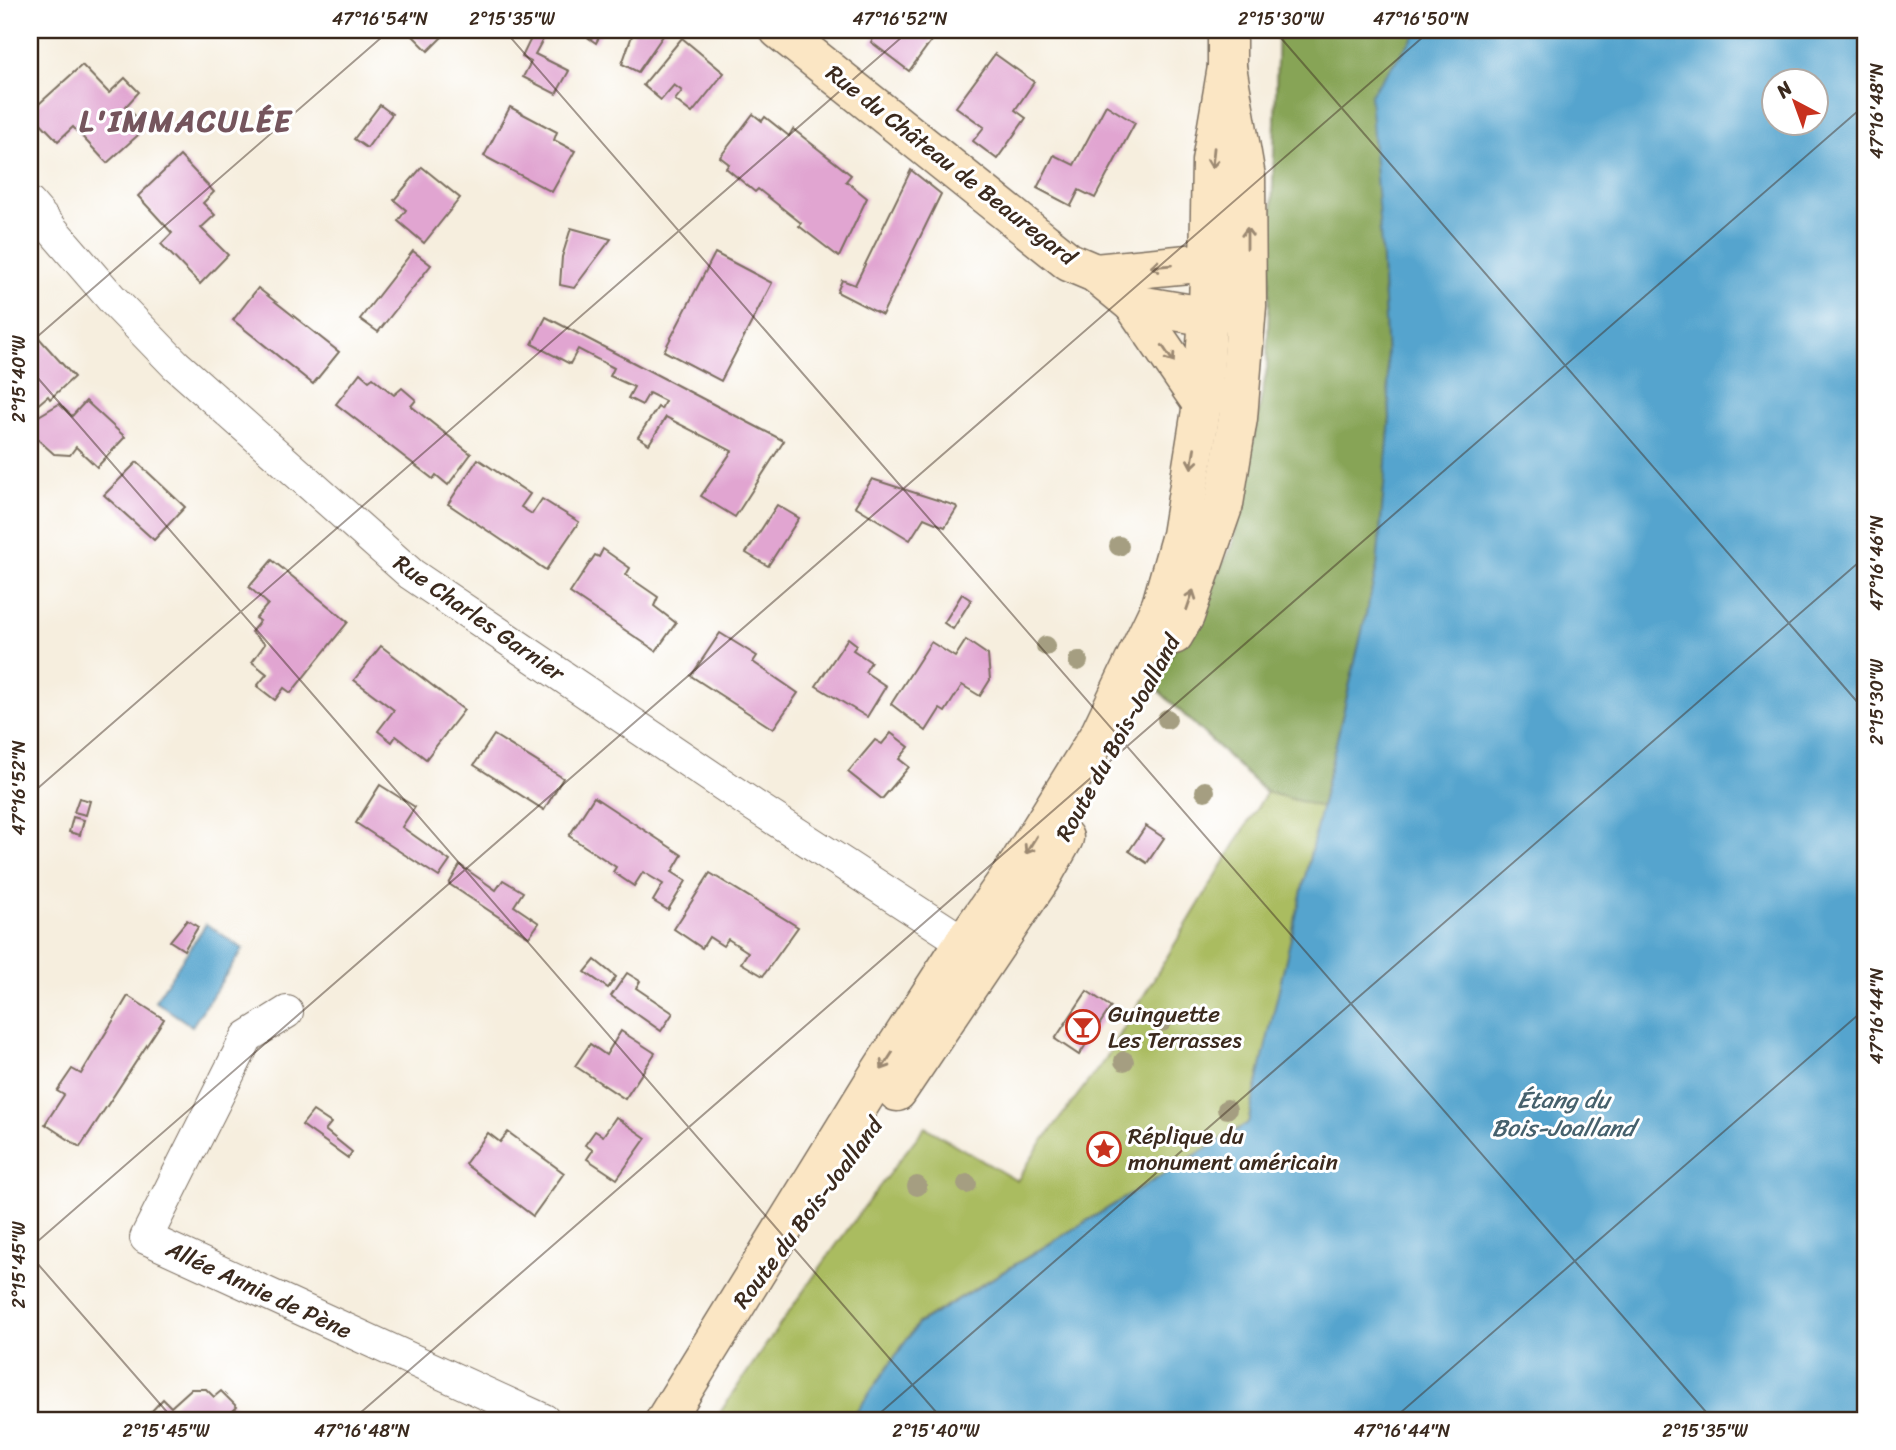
<svg xmlns="http://www.w3.org/2000/svg" width="1896" height="1450" font-family="Sriracha,sans-serif">
<rect width="100%" height="100%" fill="#fff"/>
<filter id="ink" filterUnits="userSpaceOnUse"><feTurbulence type="fractalNoise" baseFrequency=".0143" numOctaves="2"/><feDisplacementMap in="SourceGraphic" scale="14" xChannelSelector="R" yChannelSelector="G"/><feConvolveMatrix kernelMatrix="1 2 1 2 8 2 1 2 1" color-interpolation-filters="sRGB"/></filter>
<filter id="wash" filterUnits="userSpaceOnUse"><feTurbulence type="fractalNoise" baseFrequency=".00686" numOctaves="4" result="noise"/><feDisplacementMap in="SourceGraphic" scale="28" xChannelSelector="R" yChannelSelector="G"/><feGaussianBlur stdDeviation="1.57" result="paint"/><feColorMatrix in="noise" values="0 0 0 0 0 0 0 0 0 0 0 0 0 0 0 0 0 1.4 0 .05"/><feComposite in="paint" operator="in"/></filter>
<g filter="url(#wash)">
<rect width="100%" height="100%" fill="#f6eede"/>
<path fill="#aabc60" stroke="#72733f" stroke-width="2" d="M1278,30h141l-42,537 -129,556 -330,200 -67,97h-136c67,-100 136,-199 210,-293l92,54 22,-35 67,-88 160,-265 -112,-107 79,-141 34,-176z"/>
<path fill="#87a456" stroke="#61673a" stroke-width="2" d="M1278,30h141l-37,231 8,157 -13,149 -56,240 -55,-15 -112,-106 79,-141 34,-176z"/>
<g fill="#54a4ce" stroke="#486776" stroke-width="2" fill-rule="evenodd">
<path d="M1419,30h447v1390h-1015l67,-96 330,-201 129,-556 13,-149 -8,-157 -12,-166zM1773,80h42v42h-42z"/>
<path d="M206,924l37,25 -51,77 -37,-25z"/>
</g>
<g id="blocks">
<g fill="#e1a5d1">
<path d="M419,30h30l-21,21 -15,-15z"/>
<path d="M535,30h13l-13,24 34,17 -13,23 -33,-17 8,-15 -9,-5z"/>
<path d="M577,30h26l-7,13z"/>
<path d="M634,30h33l-29,42 -16,-8z"/>
<path d="M879,30h60l-30,41 -38,-29z"/>
<path d="M682,38l42,35 -32,40 -17,-13 7,-9 -8,-6 -13,15 -18,-15z"/>
<path d="M995,54l39,28 -19,28 11,8 -29,41 -24,-18 11,-14 -28,-20z"/>
<path d="M82,65l27,28 16,-15 14,14 -13,14 20,22 -39,35 -34,-36 -15,14 -28,-29z"/>
<path d="M380,105l12,9 -25,34 -13,-9z"/>
<path d="M1106,105l29,18 -40,75 -16,-8 -8,16 -34,-18 17,-33 20,10z"/>
<path d="M510,107l47,25 -3,8 21,11 -23,41 -68,-36z"/>
<path d="M753,114l9,7 3,-4 24,19 4,-7 58,46 -5,6 21,17 -28,59 -40,-31 2,-3 -43,-34 -3,3 -29,-24 3,-4 -9,-7z"/>
<path d="M180,156l34,36 -11,11 12,12 -14,13 27,27 -28,29 -39,-40 11,-11 -34,-37z"/>
<path d="M422,167l38,31 -36,45 -26,-22 8,-11 -12,-10z"/>
<path d="M911,170l30,24 -59,121 -45,-23 5,-12 13,5z"/>
<path d="M571,228l40,11 -37,49 -14,-3 2,-28z"/>
<path d="M413,251l18,14 -53,67 -18,-13z"/>
<path d="M715,253l57,30 -51,98 -57,-30z"/>
<path d="M258,288l81,64 -26,32 -80,-64z"/>
<path d="M546,317l238,124 -49,76 -34,-21 31,-45 -66,-34 -17,27 -11,-7 20,-30 3,2 4,-8 -16,-8 -7,12 -14,-7 6,-11 -24,-11 4,-8 -36,-19 -8,15 -38,-20z"/>
<path d="M30,328l44,49 -24,22 -2,-3 -13,11 -5,-5z"/>
<path d="M360,373l9,8 4,-3 21,17 8,-7 14,12 -5,6 60,48 -23,31 -12,-10 -3,4 -97,-75z"/>
<path d="M86,401l39,36 -28,30 -21,-20 -6,8 -16,-1 -19,-17 -3,-17 27,-16 13,12z"/>
<path d="M478,459l52,35 -9,13 11,7 10,-15 37,23 -33,48 -98,-66z"/>
<path d="M137,462l48,45 -31,33 -50,-45z"/>
<path d="M872,479l84,27 1,2 -12,19 -21,-9 -14,22 -55,-34z"/>
<path d="M777,505l22,13 -31,48 -22,-13z"/>
<path d="M603,549l27,19 -4,7 32,22 -4,9 22,17 -20,28 -86,-58 25,-38 4,2z"/>
<path d="M272,560l76,62 -57,71 -7,-5 -9,12 -18,-14 10,-12 -15,-12 13,-18 -14,-12 9,-11 -4,-3 12,-14 -19,-17z"/>
<path d="M962,594l9,6 -18,29 -9,-6z"/>
<path d="M720,633l37,23 -4,6 45,31 -25,36 -82,-53z"/>
<path d="M848,638l9,7 -4,5 18,12 -6,10 21,14 -19,31 -51,-31z"/>
<path d="M966,640l22,15 2,25 -10,16 -18,-11 -17,27 -5,-3 -14,22 -35,-27 40,-62 24,15z"/>
<path d="M381,646l83,64 -38,49 -30,-23 -4,6 -14,-11 16,-21 -40,-30z"/>
<path d="M891,733l18,14 -10,12 10,8 -27,32 -34,-27 27,-32 7,4z"/>
<path d="M494,735l69,43 -19,32 -70,-45z"/>
<path d="M380,785l35,22 -13,20 48,34 -11,16 -83,-54z"/>
<path d="M594,797l88,58 -10,17 14,9 -18,29 -15,-9 10,-17 -20,-12 -9,14 -21,-14 3,-5 -47,-31z"/>
<path d="M79,798l11,3 -4,14 -12,-3z"/>
<path d="M73,817l11,3 -4,15 -11,-3z"/>
<path d="M1146,826l18,12 -17,25 -18,-12z"/>
<path d="M460,865l36,25 7,-10 20,12 -9,14 25,17 -10,14 -80,-53z"/>
<path d="M710,873l88,54 -35,49 -22,-13 7,-11 -20,-13 -5,7 -14,-9 -7,11 -28,-19z"/>
<path d="M187,920l11,7 -14,23 -14,-9z"/>
<path d="M595,960l21,17 -8,11 -23,-16z"/>
<path d="M627,973l13,8 -4,7 37,25 -12,18 -50,-35z"/>
<path d="M1087,991l24,16 -32,48 -24,-16z"/>
<path d="M128,996l36,23 -84,128 -35,-23 19,-29 -7,-4 15,-22 9,5z"/>
<path d="M621,1031l34,22 -30,46 -50,-33 15,-22 16,11z"/>
<path d="M313,1111l18,12 -6,7 27,22 -4,6 -46,-33z"/>
<path d="M616,1117l30,21 -29,41 -30,-20 6,-9 -8,-5 10,-14 8,5z"/>
<path d="M508,1132l56,41 -31,43 -68,-52 23,-31 12,9z"/>
<path d="M191,1389h15l8,8 7,-6 16,16 -13,13h-69l-6,-6 14,-15 8,8z"/>
</g>
</g>
</g>
<g filter="url(#ink)">
<use href="#blocks" fill-opacity="0" stroke="#7c6f61" stroke-width="2"/>
<g fill="none" stroke-linecap="round" stroke-linejoin="round">
<g stroke="#7c6f61" stroke-width="34">
<g id="street">
<path d="M30,204l82,95 64,66 235,209 342,231 229,149"/>
<path d="M287,1012l-40,25 -101,201 398,182"/>
</g>
</g>
<g stroke="#7c6f61" stroke-width="41">
<g id="secondary">
<path d="M779,30l290,232 26,11 38,31 59,10 16,1 25,-6"/>
<path d="M1095,273l114,-11 19,19"/>
<path d="M1133,304l69,100"/>
<path d="M1174,635l11,-19 39,-112 14,-86 9,-112 -1,-129 -19,-110v-37"/>
<path d="M897,1092l143,-212 24,-42"/>
<path d="M665,1420l211,-342 88,-136 54,-77 82,-132 61,-128 20,-70 21,-131 6,-89 3,-154 16,-94"/>
</g>
</g>
<use href="#street" stroke="#fff" stroke-width="32"/>
<use href="#secondary" stroke="#fbe6c4" stroke-width="38"/>
</g>
<g fill="#a59e81">
<circle cx="1119" cy="546" r="10"/>
<circle cx="1046" cy="646" r="10"/>
<circle cx="1078" cy="661" r="10"/>
<circle cx="1167" cy="719" r="10"/>
<circle cx="1205" cy="791" r="10"/>
<circle cx="1162" cy="1022" r="10"/>
<circle cx="1124" cy="1061" r="10"/>
<circle cx="1227" cy="1109" r="10"/>
<circle cx="967" cy="1184" r="10"/>
<circle cx="917" cy="1186" r="10"/>
</g>
<defs><path id="oneway-shaft" d="M-6 0H5M1.5-3L5.5 0L1.5 3" fill="none" stroke-width="1.6" stroke-linecap="round" stroke-linejoin="round" transform="scale(1.75)"/></defs>
<g stroke="#9b8871">
<use href="#oneway-shaft" transform="translate(1213 158) rotate(96)"/>
<use href="#oneway-shaft" transform="translate(1247 238) rotate(-90)"/>
<use href="#oneway-shaft" transform="translate(1161 266) rotate(175)"/>
<use href="#oneway-shaft" transform="translate(1168 354) rotate(56)"/>
<use href="#oneway-shaft" transform="translate(1193 458) rotate(99)"/>
<use href="#oneway-shaft" transform="translate(1190 600) rotate(-71)"/>
<use href="#oneway-shaft" transform="translate(1031 845) rotate(122)"/>
<use href="#oneway-shaft" transform="translate(887 1061) rotate(123)"/>
</g>
</g>
<path fill="none" stroke="#3b2a1e" stroke-width="2" stroke-opacity="0.45" d="M504,30l1209,1390M1274,30l592,682M30,343l360,-313M30,369l913,1051M30,795l880,-765M30,1248l1401,-1218M30,1255l144,165M352,1420l1514,-1316M872,1420l994,-864M1392,1420l474,-412"/>
<defs>
<g id="bar-ring" transform="scale(1.75)"><circle r="9.5" fill="#fff" stroke="#c8321e" stroke-width="1.5"/><path d="M-6-5H6L.8 .8V4.5H3.5V6h-7V4.5H-.8V.8Z" fill="#c8321e"/></g>
<g id="sight-ring" transform="scale(1.75)"><circle r="9.5" fill="#fff" stroke="#c8321e" stroke-width="1.5"/><path d="M0-6L1.8-2.2L6-1.7L2.9 1.2L3.7 5.4L0 3.3L-3.7 5.4L-2.9 1.2L-6-1.7L-1.8-2.2Z" fill="#c8321e"/></g>
</defs>
<g fill-rule="evenodd">
<use href="#bar-ring" x="1083" y="1027"/>
<use href="#sight-ring" x="1104" y="1149"/>
</g>
<g text-anchor="middle" dominant-baseline="central" stroke-width="6" stroke-linejoin="round" paint-order="stroke">
<g font-size="23" fill="#3b2a1e" stroke="#fff">
<text transform="translate(951 165) rotate(38)">Rue du Château de Beauregard</text>
<text transform="translate(479 618) rotate(35)">Rue Charles Garnier</text>
<text transform="translate(1118 738) rotate(-61)">Route du Bois-Joalland</text>
<text transform="translate(808 1213) rotate(-53)">Route du Bois-Joalland</text>
<text transform="translate(259 1290) rotate(25)">Allée Annie de Pène</text>
</g>
<g font-size="23" fill="#3b2a1e" stroke="#fff" text-anchor="start">
<text x="1108" y="1014">Guinguette<tspan x="1108" dy="26">Les Terrasses</tspan></text>
<text x="1128" y="1136">Réplique du<tspan x="1128" dy="26">monument américain</tspan></text>
</g>
<g font-size="24" font-style="italic" fill="#46616d" stroke="#fff">
<text x="1563" y="1100">Étang du<tspan x="1563" dy="28">Bois-Joalland</tspan></text>
</g>
<g font-size="30" font-weight="bold" letter-spacing="2" fill="#75555d" stroke="#fff">
<text x="186" y="121">L'IMMACULÉE</text>
</g>
</g>
<rect width="1896" height="1450" fill="none" stroke="#fff" stroke-width="77"/>
<g transform="translate(1795 102) rotate(319)"><circle r="33" fill="#ffffff" stroke="#b1aaa5" stroke-width="2"/>
<path d="M0-5L12 26L0 18L-12 26Z" fill="#c8321e"/>
<text y="-10" font-size="19" font-weight="bold" text-anchor="middle" fill="#3b2a1e">N</text>
</g>
<rect x="38" y="38" width="1819" height="1374" fill="none" stroke="#3b2a1e" stroke-width="2.5"/>
<g font-size="18" text-anchor="middle" fill="#3b2a1e">
<text x="380" y="25">47°16'54"N</text>
<text x="512" y="25">2°15'35"W</text>
<text x="900" y="25">47°16'52"N</text>
<text x="1281" y="25">2°15'30"W</text>
<text x="1421" y="25">47°16'50"N</text>
<text transform="translate(1877 111) rotate(-90)" y="6">47°16'48"N</text>
<text transform="translate(19 379) rotate(-90)" y="6">2°15'40"W</text>
<text transform="translate(1877 563) rotate(-90)" y="6">47°16'46"N</text>
<text transform="translate(1877 702) rotate(-90)" y="6">2°15'30"W</text>
<text transform="translate(19 788) rotate(-90)" y="6">47°16'52"N</text>
<text transform="translate(1877 1016) rotate(-90)" y="6">47°16'44"N</text>
<text transform="translate(19 1265) rotate(-90)" y="6">2°15'45"W</text>
<text x="166" y="1437">2°15'45"W</text>
<text x="362" y="1437">47°16'48"N</text>
<text x="936" y="1437">2°15'40"W</text>
<text x="1402" y="1437">47°16'44"N</text>
<text x="1705" y="1437">2°15'35"W</text>
</g>
</svg>
